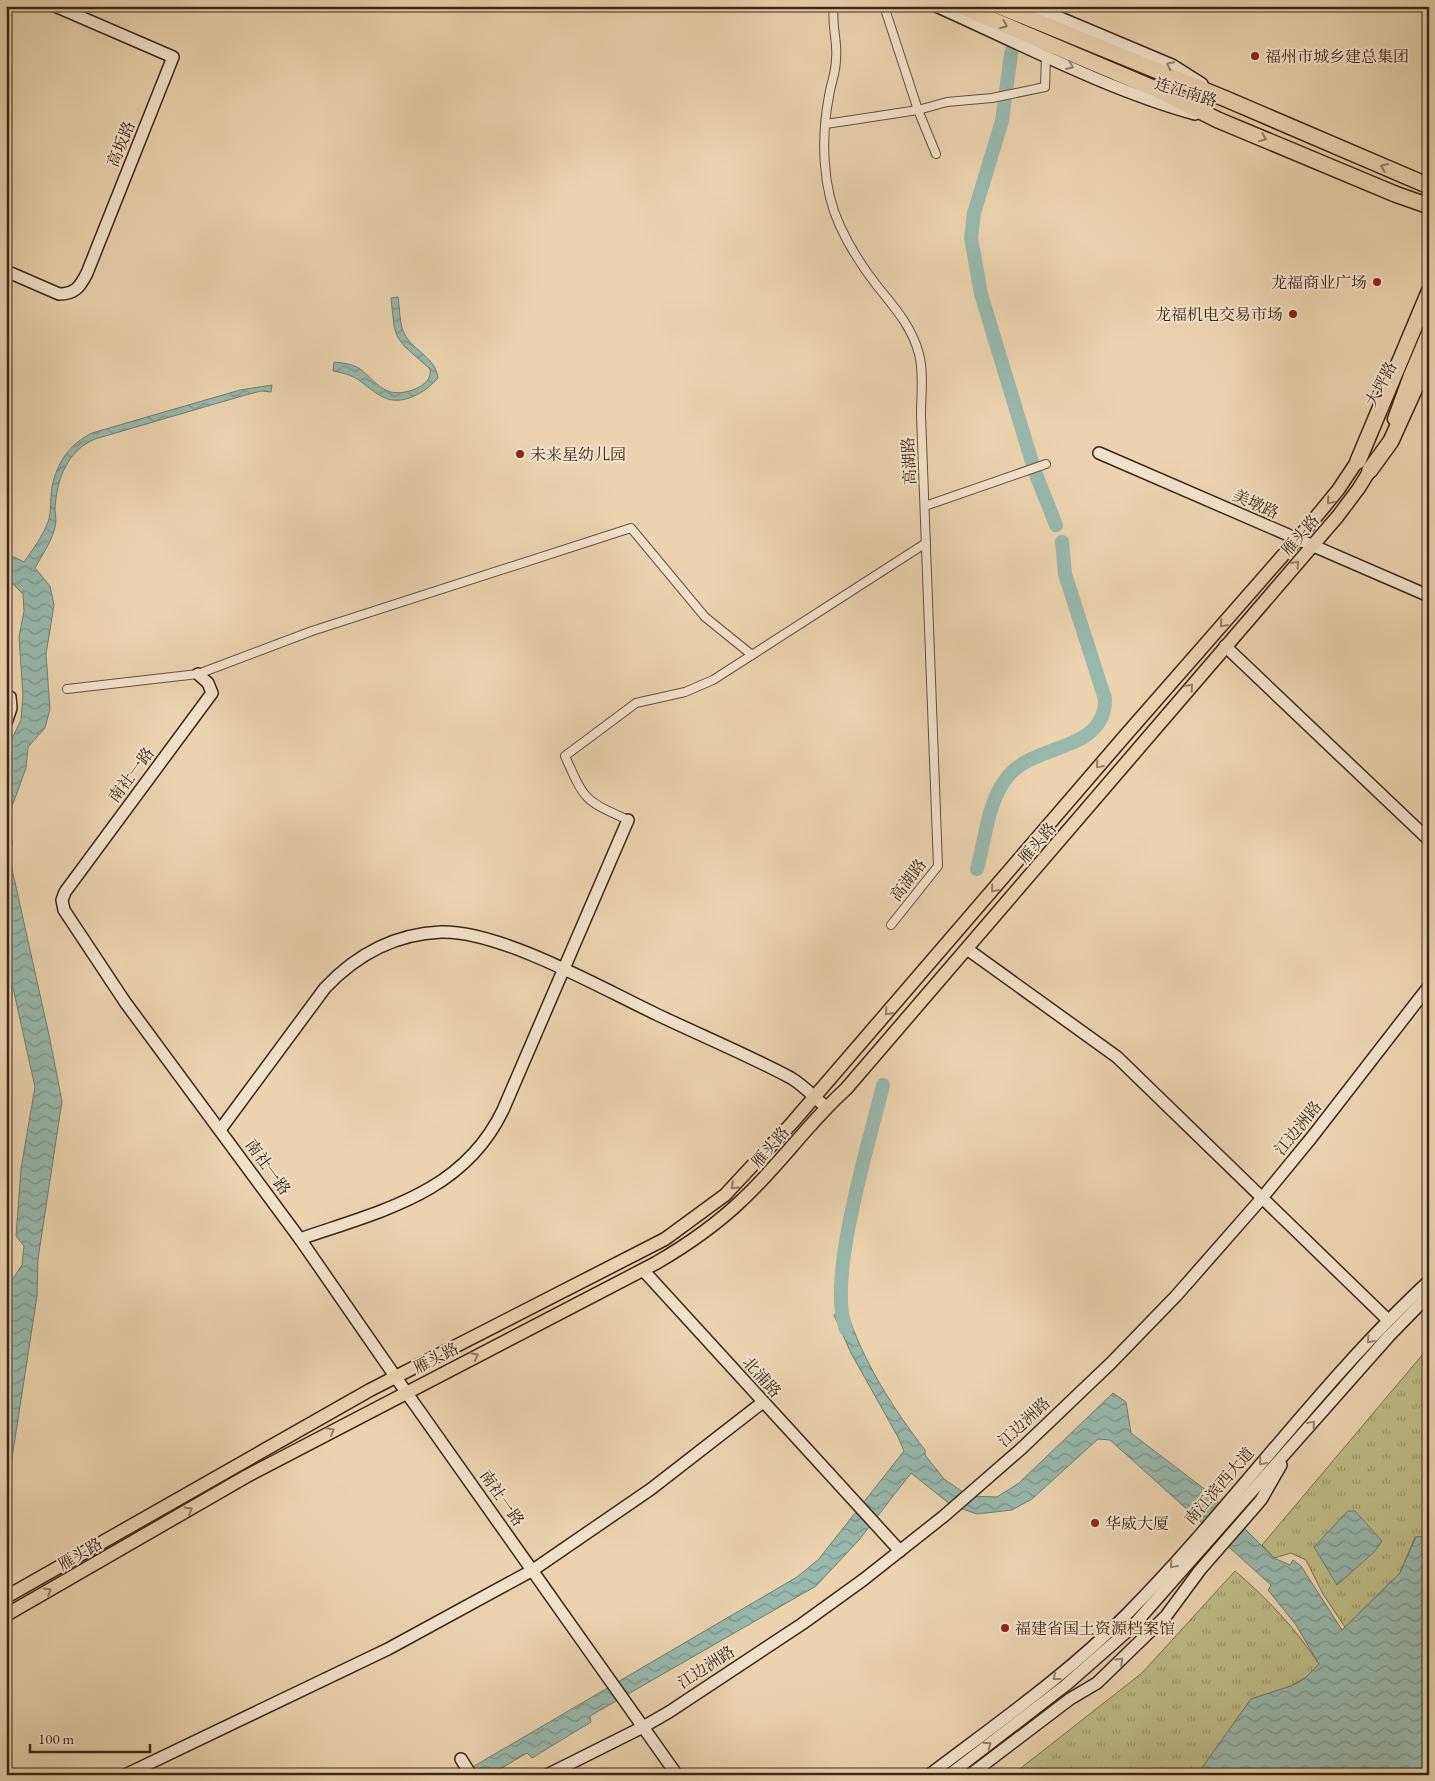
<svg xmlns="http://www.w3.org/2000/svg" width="1435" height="1781" font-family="'EB Garamond','Noto Serif SC',serif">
<defs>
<pattern id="park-tufts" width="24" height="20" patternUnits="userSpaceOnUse" patternTransform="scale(1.25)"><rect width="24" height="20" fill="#bdbb85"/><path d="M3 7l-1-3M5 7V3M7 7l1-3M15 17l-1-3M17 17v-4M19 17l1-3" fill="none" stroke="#9b986c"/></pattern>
<pattern id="water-waves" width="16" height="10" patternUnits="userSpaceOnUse" patternTransform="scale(1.25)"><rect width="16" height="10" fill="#98b7ad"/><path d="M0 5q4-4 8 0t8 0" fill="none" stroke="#7d958c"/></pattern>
</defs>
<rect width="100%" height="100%" fill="#ead3ad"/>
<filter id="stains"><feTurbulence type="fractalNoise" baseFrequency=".004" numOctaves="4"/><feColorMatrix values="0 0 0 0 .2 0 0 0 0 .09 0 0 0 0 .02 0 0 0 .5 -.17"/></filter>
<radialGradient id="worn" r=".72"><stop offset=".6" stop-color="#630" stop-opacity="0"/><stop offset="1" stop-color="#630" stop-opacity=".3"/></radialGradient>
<g fill="url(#park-tufts)" stroke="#7c714f">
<path d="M1429,1347v189l-14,1 -15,36 -55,54 -22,-33 -17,-34 -15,-7 -17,5 -12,-13z"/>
<path d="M1235,1571c32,27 61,58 84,93l-14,14 -14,8 -40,13 -54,76h-185l130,-102z"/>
</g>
<g fill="url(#water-waves)" stroke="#737d72">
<path d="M398,297c2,11 1,28 7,38 10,17 30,22 33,43 -12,14 -36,29 -55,19 -22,-12 -21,-21 -50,-26l1,-9c9,1 19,2 26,7 10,7 17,18 28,22 13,6 46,-4 42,-22l-26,-23 -7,-10 -3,-10 -3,-28z"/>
<path d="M272,385l-1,7 -10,-1 -19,5 -147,43c-28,12 -38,40 -40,69 0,6 2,12 0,19 -3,14 -13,28 -20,41l15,18 4,19 -8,49 4,55 -5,19 -17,19 -2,21 -20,55v-72l15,-31 2,-25 -4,-58 5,-26 -1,-17 -17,-17v-24l18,9c9,-13 19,-26 24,-40 4,-11 2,-24 4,-35 5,-25 18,-43 40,-54l148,-43z"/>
<path d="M6,842l43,193 13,66 -24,158 -1,37 -31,201v-208l16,-24 2,-19 -8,-10 5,-67 14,-82 -29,-131z"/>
<path d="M847,1311c15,49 47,99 78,139v5l19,24 25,17 28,1 22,-14 94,-90 13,9 5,31 76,58 67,67 16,7 3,-5 8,6 41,64 58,-57 16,-36 13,-1v239h-232l54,-76 40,-13 14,-8 14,-14 -23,-39 -28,-35 3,-5 -161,-145 -12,-1 -66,60 -20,11 -35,4 -26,-9 -40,-32 -52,67 -43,46 -226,130 1,6 -59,36 -5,-5 -37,22h-31l338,-198 21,-17 86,-109 -6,-14 -47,-84 -17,-38z"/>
<path d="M1348,1511h7l27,30 -8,11 -37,33 -23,-38z"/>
</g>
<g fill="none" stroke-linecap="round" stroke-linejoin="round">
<g stroke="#98b7ad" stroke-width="14">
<path d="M1026,6l-15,48 -9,67 -28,92 -3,25 10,56 54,178 21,53"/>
<path d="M977,869c9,-32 10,-68 32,-94 28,-32 97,-24 96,-76l-40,-125 -3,-32"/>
<path d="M846,1329c-20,-49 24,-189 37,-244"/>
</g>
<g stroke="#67523e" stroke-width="10">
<g id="street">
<path d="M834,6c-3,19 4,35 2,53 0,13 -5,24 -7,37 -8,41 -7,92 11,130 10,22 23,42 38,61 17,21 34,40 41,67 5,19 2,41 2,61l17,451 -47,59"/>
<path d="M884,6l34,104 18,44"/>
<path d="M826,124l92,-14 29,-8 45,-4 53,-11 1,-31"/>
<path d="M925,506l121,-42"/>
<path d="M67,689l131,-15 114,-43 319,-103 74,89 47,38"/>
<path d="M628,820c-44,-20 -43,-19 -63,-64l71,-53 49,-11 28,-12 213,-137"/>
<path d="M6,843h2"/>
</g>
</g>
<g stroke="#3b2719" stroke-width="14">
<g id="secondary">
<path d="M936,6c83,37 172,84 259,108"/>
<path d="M1032,6l140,59 30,19"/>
<path d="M6,271l53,23c16,0 21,-7 28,-21l86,-216 -118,-51"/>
<path d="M1099,453l330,143"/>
<path d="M1225,646l204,194"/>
<path d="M198,674l10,9 4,10 -147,199 -3,8 2,10 61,92 175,237 106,153 271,383"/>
<path d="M6,697h4l1,11 -5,15"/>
<path d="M967,949l150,108 271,263"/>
<path d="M220,1130l105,-142c31,-33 69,-54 116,-56 59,-2 162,57 217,83 44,21 90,40 133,63 12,7 24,20 35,29"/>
<path d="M300,1239c80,-28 163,-45 203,-129l125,-290"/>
<path d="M643,1270l257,281"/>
<path d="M461,1759l10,16"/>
<path d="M125,1775l263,-126 145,-79 118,-81 112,-87"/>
<path d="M547,1775l96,-48 26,-15 133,-88 61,-44 81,-64 78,-68 89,-85 65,-67 86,-98 50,-61 117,-151"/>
<path d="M929,1775c67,-51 138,-100 197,-160 106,-107 193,-232 303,-334"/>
<path d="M949,1775l117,-90 66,-58 257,-291 40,-41"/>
<path d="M970,1775l100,-76 27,-16 69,-67 34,-46 61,-70 20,-35"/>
</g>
</g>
<g stroke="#3b2719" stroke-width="15">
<g id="primary">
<path d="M1394,419l16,-44 19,-45"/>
<path d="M6,1597l364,-207 295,-151 60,-44 67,-72 332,-386 182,-208 32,-39 24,-36"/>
<path d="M6,1615l241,-139 409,-213c31,-18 60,-38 86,-63 37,-34 66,-77 104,-111l492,-573 21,-28 16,-26"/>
</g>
</g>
<g stroke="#3b2719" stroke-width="18">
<g id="highway">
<path d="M960,6l200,85 58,29 177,74 34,12"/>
<path d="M999,6l227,93 203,87"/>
<path d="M1358,461l71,-169"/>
<path d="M1370,470l21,-29 38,-84"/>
</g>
</g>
<use href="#street" stroke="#f1e2ca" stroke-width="8"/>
<use href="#secondary" stroke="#f1e2ca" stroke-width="11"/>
<use href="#primary" stroke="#ead3ad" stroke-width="12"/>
<use href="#highway" stroke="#ead3ad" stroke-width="15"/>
</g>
<defs><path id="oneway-chevron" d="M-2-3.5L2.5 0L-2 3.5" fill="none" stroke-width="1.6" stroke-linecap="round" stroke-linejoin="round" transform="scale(1.25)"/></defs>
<g stroke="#927d63">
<use href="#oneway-chevron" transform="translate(1004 25) rotate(23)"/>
<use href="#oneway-chevron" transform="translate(1263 138) rotate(22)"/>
<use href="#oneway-chevron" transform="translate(1384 167) rotate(-157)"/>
<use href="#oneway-chevron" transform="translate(1330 501) rotate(130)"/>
<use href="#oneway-chevron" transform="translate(1296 564) rotate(-49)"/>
<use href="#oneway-chevron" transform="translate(1223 624) rotate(131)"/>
<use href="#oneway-chevron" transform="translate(1190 687) rotate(-49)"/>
<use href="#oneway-chevron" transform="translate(1099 765) rotate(131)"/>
<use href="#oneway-chevron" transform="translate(994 889) rotate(131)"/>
<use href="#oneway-chevron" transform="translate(888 1012) rotate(131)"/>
<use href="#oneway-chevron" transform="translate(734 1186) rotate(136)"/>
<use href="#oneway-chevron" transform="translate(475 1356) rotate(-27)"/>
<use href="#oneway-chevron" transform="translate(331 1431) rotate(-28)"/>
<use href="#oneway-chevron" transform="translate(189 1510) rotate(-31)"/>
<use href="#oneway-chevron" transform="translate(48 1591) rotate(-30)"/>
</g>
<g stroke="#968472">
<use href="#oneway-chevron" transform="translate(1170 65) rotate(-154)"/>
<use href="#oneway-chevron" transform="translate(1070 66) rotate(23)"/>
<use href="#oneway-chevron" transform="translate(1370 1340) rotate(132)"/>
<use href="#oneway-chevron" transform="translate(1312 1424) rotate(-49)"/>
<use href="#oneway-chevron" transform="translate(1262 1462) rotate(131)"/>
<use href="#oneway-chevron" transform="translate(1173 1565) rotate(130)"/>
<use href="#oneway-chevron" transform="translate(1120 1661) rotate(-44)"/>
<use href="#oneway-chevron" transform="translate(1056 1677) rotate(142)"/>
<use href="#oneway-chevron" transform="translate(988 1745) rotate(-37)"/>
</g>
<g fill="#8f2418" stroke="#f1e2ca" stroke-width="2">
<circle cx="1255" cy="56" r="5"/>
<circle cx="1377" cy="282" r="5"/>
<circle cx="1293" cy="314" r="5"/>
<circle cx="520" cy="454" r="5"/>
<circle cx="1095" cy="1523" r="5"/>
<circle cx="1005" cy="1628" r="5"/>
</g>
<g text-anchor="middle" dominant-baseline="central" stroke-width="4" stroke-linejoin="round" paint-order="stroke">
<g font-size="16" fill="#3b2719" stroke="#f1e2ca" text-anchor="start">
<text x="1265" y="56">福州市城乡建总集团</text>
<text x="1367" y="282" text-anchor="end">龙福商业广场</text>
<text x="1283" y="314" text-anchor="end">龙福机电交易市场</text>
<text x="530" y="454">未来星幼儿园</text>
<text x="1105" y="1523">华威大厦</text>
<text x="1015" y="1628">福建省国土资源档案馆</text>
</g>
<g font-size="16" fill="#3b2719" stroke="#f1e2ca">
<text transform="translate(1186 92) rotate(17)">连江南路</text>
<text transform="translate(121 144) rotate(-68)">高坂路</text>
<text transform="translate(1381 384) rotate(-62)">大坪路</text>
<text transform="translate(909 461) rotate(-93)">高湖路</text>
<text transform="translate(1256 504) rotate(24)">美墩路</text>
<text transform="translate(1300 535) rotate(-49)">雁头路</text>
<text transform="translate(131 775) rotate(-53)">南社一路</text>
<text transform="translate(1037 843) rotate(-49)">雁头路</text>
<text transform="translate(908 880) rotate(-53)">高湖路</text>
<text transform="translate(1298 1128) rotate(-51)">江边洲路</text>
<text transform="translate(770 1147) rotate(-49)">雁头路</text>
<text transform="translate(268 1167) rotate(54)">南社一路</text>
<text transform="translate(436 1358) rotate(-27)">雁头路</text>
<text transform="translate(762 1377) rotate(48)">北浦路</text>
<text transform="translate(1024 1422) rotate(-43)">江边洲路</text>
<text transform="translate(1219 1486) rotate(-49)">南江滨西大道</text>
<text transform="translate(502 1498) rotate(55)">南社一路</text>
<text transform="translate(80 1554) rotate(-30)">雁头路</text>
<text transform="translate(706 1667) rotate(-33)">江边洲路</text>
</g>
</g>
<rect width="1435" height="1781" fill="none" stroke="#ead3ad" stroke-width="25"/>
<rect x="8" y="8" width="1420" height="1766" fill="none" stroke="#3b2719" stroke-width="2.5"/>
<rect x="12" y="12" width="1410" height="1756" fill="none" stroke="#3b2719"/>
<path d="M30 1744v8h120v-8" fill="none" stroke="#3b2719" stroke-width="2.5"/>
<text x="38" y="1744" font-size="15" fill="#3b2719" stroke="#f1e2ca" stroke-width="4" paint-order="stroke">100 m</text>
<rect width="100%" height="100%" filter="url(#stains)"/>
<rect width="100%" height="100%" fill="url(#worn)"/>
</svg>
